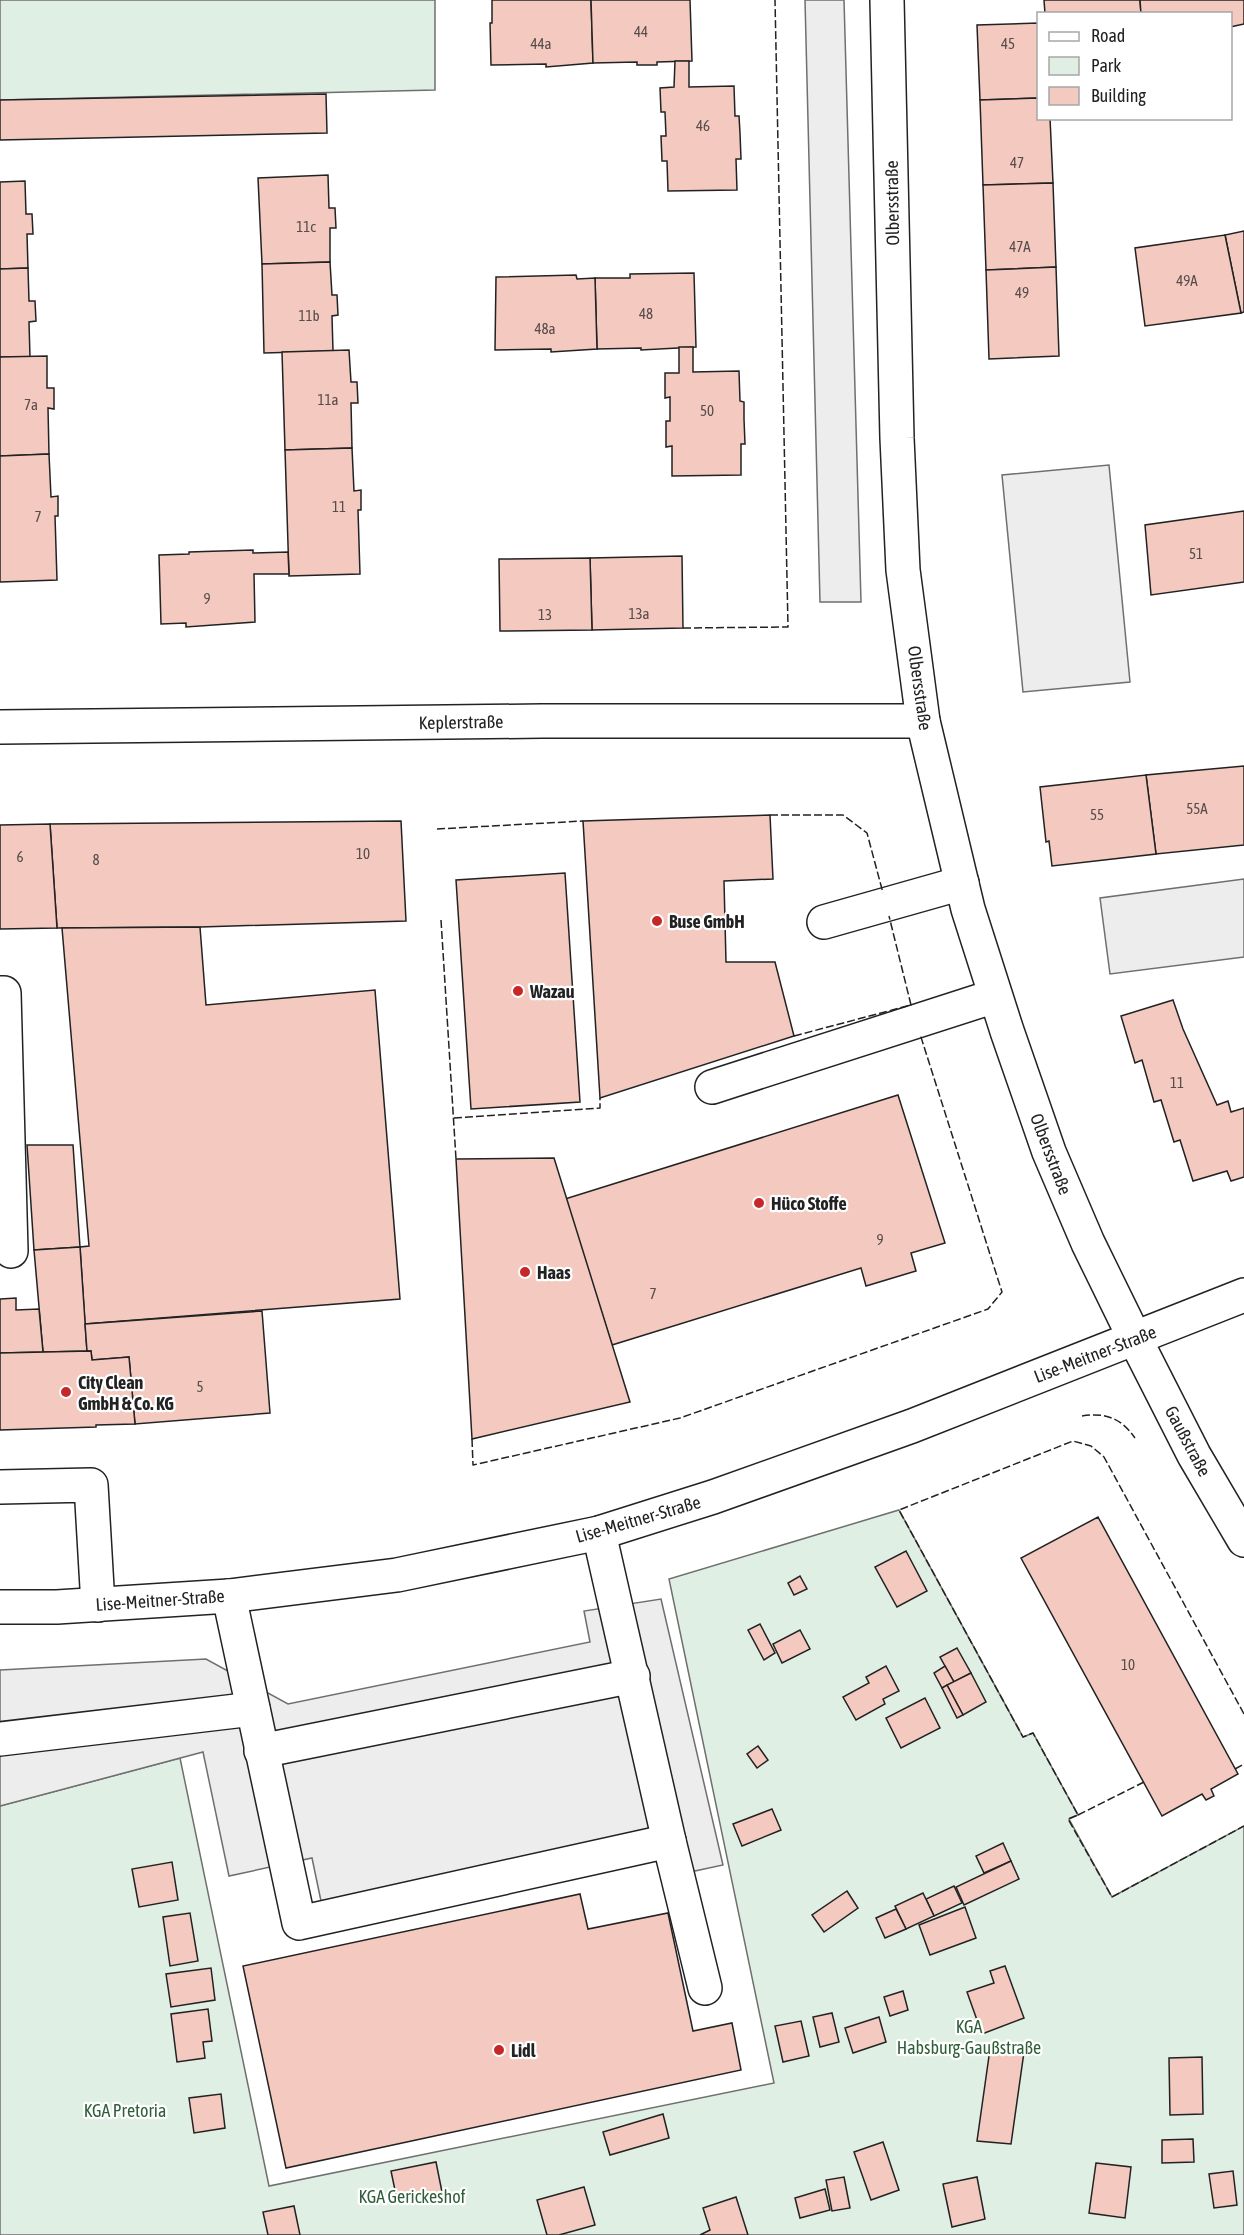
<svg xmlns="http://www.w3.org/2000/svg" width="1244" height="2235" font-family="'Asap Condensed',sans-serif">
<rect width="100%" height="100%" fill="#fff"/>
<g fill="#e0efe3" stroke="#6f6f6f" stroke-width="1.5">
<path d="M0,0h435v90l-435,10z"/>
<path d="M899,1510l124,227 10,-4 45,82 -9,4 43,78 132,-71v409h-1244v-429l180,-48 89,428 505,-103 -105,-504z"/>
</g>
<g fill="#ededed" stroke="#6f6f6f" stroke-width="1.5">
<path d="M805,0h39l17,602h-41z"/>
<path d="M1109,465l21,217 -107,10 -21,-217z"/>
<path d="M1244,879v78l-134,17 -10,-76z"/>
<path d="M661,1599l62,266 -33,7 -12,-46 -357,75 -9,-43 -83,18 -26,-124 -203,54v-136l206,-11 82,45 302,-62 -6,-31z"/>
</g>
<g fill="#f3c9c0" stroke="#222" stroke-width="1.5">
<path d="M492,0h99l2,63 -47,4v-3l-55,1 -1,-42h2z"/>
<path d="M591,0h99l2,61 -35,1v3h-20v-3l-44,1z"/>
<path d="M1044,0h96l1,14h-96z"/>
<path d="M1140,0h104v24l-14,3v-13h-89z"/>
<path d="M1038,23v75l-58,2 -3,-75z"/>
<path d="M675,61h14v26l45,-1 1,30h4l1,17 1,26h-5l1,31 -69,1 -1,-30h-5l-1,-25h5l-1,-24h-4l-1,-24 14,-1z"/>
<path d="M326,94l1,39 -327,7v-40z"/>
<path d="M1038,98v20h12l3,65 -70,2 -3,-85z"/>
<path d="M328,175l1,33h6l1,20h-6v34l-68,2 -4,-86z"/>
<path d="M25,181l1,33h6l1,20h-6l1,34 -28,1v-87z"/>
<path d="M1053,183l3,84 -70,3 -3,-85z"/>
<path d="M1244,231v81l-3,1 -16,-78z"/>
<path d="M1225,235l16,78 -96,13 -10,-78z"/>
<path d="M330,262l2,33h5l1,20 -6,1 1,35 -69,2 -2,-89z"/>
<path d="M1056,267l3,89 -70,3 -3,-89z"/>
<path d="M28,268l1,33h6l1,20 -7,1 1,35h-30v-88z"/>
<path d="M694,273l2,74 -55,3v-2l-44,1 -2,-71h35v-4z"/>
<path d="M576,275l1,4 18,-1 2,71 -46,3v-3l-56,1 1,-73z"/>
<path d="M679,347h14v25l46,-1 1,30 4,1v17l1,25h-4v31l-69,1v-30l-6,1v-26h4v-24l-5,1v-25h14z"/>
<path d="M349,350l2,32h6l1,21h-7l1,45 -67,2 -3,-98z"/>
<path d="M47,356v32h7v21l-6,-1 1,46 -49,2v-99z"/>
<path d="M352,448l2,43 7,-1v20h-3l2,64 -71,2 -4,-126z"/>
<path d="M49,454l2,43 7,-1v20h-3l2,64 -57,2v-126z"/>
<path d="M1244,511v71l-93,13 -6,-70z"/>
<path d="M253,550v3l35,-1 1,22h-35l1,48 -69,5v-4l-25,1 -2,-69 30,-1v-2z"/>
<path d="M682,556l1,72 -91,2 -2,-72z"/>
<path d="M590,558l2,72 -92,1 -1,-72z"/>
<path d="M1244,766v79l-88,9 -10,-79z"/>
<path d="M1146,775l10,79 -104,12 -3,-25 -3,1 -6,-55z"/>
<path d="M770,815l3,64 -49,2 2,81h49l19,74 -194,62 -17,-277z"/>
<path d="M401,821l5,100 -206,6 -143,1 -7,-104z"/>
<path d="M50,824l7,104 -57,1v-104z"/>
<path d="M565,873l15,229 -109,7 -15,-229z"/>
<path d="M200,927l6,78 169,-15 25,309 -315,25 -5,-77 9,-1 -27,-318z"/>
<path d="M1173,1000l10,29 34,76 11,-4 3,11 13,-4v69l-13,4 -4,-10 -34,10 -13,-41 -6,2 -13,-42 -7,2 -12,-42 -7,3 -14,-47z"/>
<path d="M898,1095l47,148 -34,10 5,18 -50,15 -5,-18 -249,77 -47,-146z"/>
<path d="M27,1145h46l7,102 -46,3z"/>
<path d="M554,1158l76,244 -158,37 -16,-280z"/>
<path d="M80,1247l7,104 -44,1 -9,-102z"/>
<path d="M16,1298v12l23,-1 4,43 -43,1v-54z"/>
<path d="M262,1311l8,102 -135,11 -6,-67 -37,3 -1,-9h-4l-2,-27z"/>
<path d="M91,1351l1,9 37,-3 6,67 -39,1v2l-96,3v-77z"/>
<path d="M1098,1517l140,257 -27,15 3,7 -8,4 -4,-6 -40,22 -141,-258z"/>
<path d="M906,1551l21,40 -30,16 -22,-40z"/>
<path d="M800,1576l7,13 -13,6 -6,-12z"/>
<path d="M760,1624l15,29 -11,7 -16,-30z"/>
<path d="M800,1630l10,19 -28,14 -9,-19z"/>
<path d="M957,1648l14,25 -17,9 -14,-25z"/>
<path d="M886,1666l13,25 -16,8 2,5 -29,16 -13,-23 26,-14 -3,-6z"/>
<path d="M945,1666l9,16 -12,6 -8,-15z"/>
<path d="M971,1673l15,29 -23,13 -16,-30z"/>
<path d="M947,1685l16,30 -6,3 -15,-30z"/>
<path d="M925,1698l15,30 -39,20 -15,-30z"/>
<path d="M758,1746l10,14 -11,8 -10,-14z"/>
<path d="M772,1809l9,21 -39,16 -9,-22z"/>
<path d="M1003,1843l8,18 -27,12 -8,-17z"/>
<path d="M1011,1861l8,18 -55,26 -8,-18z"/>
<path d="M172,1862l6,38 -39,7 -7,-38z"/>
<path d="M954,1886l8,17 -28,13 -8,-17z"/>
<path d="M847,1891l11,17 -34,24 -12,-17z"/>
<path d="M923,1893l11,23 -28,13 -11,-23z"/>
<path d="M580,1894l8,35 80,-16 25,118 39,-8 9,47 -455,98 -43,-202z"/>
<path d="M965,1907l11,31 -46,17 -11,-30z"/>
<path d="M896,1909l10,20 -21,9 -9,-20z"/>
<path d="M190,1913l8,48 -28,5 -7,-49z"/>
<path d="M1005,1966l19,52 -42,16 -15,-42 27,-9 -4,-12z"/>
<path d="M211,1968l4,32 -44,7 -5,-33z"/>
<path d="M903,1991l5,19 -18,6 -6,-19z"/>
<path d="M208,2009l4,32 -9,1 2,16 -28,4 -6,-48z"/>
<path d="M832,2013l7,29 -19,5 -7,-30z"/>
<path d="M879,2017l7,25 -33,11 -8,-25z"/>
<path d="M801,2021l8,35 -26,6 -8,-36z"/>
<path d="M990,2049l34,3 -13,92 -34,-3z"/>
<path d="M1202,2057l1,57 -33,1 -1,-57z"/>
<path d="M221,2094l4,34 -31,5 -5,-35z"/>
<path d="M663,2114l6,24 -59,17 -7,-23z"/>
<path d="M1193,2139l1,23 -32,1v-23z"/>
<path d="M883,2142l16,48 -28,10 -17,-48z"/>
<path d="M436,2162l6,30 -45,8 -6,-29z"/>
<path d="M1096,2163l35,4 -6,51 -36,-5z"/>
<path d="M1233,2171l4,34 -23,3 -5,-34z"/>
<path d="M844,2177l6,31 -18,3 -6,-31z"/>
<path d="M977,2177l8,42 -33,8 -9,-43z"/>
<path d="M584,2187l11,38 -36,10h-12l-10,-35z"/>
<path d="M825,2189l5,21 -30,8 -5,-20z"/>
<path d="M736,2197l12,38h-48l10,-5 -7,-22z"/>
<path d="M294,2206l6,29h-32l-5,-23z"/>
</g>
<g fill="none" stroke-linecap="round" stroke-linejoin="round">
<g stroke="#222" stroke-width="36">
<g id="minor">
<path d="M887,0l10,438 6,132 20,151 45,188 39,122 42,121 39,91 47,96"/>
<path d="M0,727l542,-6h381"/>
<path d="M824,922l138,-39"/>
<path d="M0,993h4l7,258"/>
<path d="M712,1087l283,-91"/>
<path d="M0,1487l91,-2 7,120"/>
<path d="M229,1596l70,327 370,-82 -70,-308"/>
<path d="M0,1739l253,-30"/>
<path d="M261,1751l372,-75"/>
<path d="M669,1841l36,147"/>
</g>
</g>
<g stroke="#222" stroke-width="36">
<g id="major">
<path d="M1135,1339l59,116 50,85"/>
<path d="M0,1607h57l172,-11 168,-21 202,-42 114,-36 199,-71 332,-131"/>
</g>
</g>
<use href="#minor" stroke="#fff" stroke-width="33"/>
<use href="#major" stroke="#fff" stroke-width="33"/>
<g stroke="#222" stroke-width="1.5" stroke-dasharray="8 3" stroke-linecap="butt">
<path d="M683,628l105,-1 -13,-627"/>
<path d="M770,815h73l24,18 16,60"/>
<path d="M437,829l146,-8"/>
<path d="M441,920l15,239"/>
<path d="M794,1036l117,-31 -22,-89"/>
<path d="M454,1118l146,-10v-10"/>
<path d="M1082,1416c24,-4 40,3 53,22"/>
<path d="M472,1439l1,26 207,-47 308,-109 14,-17 -82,-258"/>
<path d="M1244,1714l-140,-257 -13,-11 -18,-5 -174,69 124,227 10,-4 45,82 -10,4 44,78 132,-71"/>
<path d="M1235,1769l9,-5"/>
<path d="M1078,1815l66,-33"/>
</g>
</g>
<g fill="#c62828" stroke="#fff" stroke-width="2">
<circle cx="657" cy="921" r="6"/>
<circle cx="518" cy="991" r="6"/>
<circle cx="759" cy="1203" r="6"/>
<circle cx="525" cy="1272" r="6"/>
<circle cx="66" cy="1392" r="6"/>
<circle cx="499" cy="2050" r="6"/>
</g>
<g text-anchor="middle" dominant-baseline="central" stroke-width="4.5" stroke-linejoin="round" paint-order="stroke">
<g font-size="15" fill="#564c4a">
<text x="641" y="31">44</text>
<text x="541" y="43">44a</text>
<text x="1008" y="43">45</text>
<text x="703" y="125">46</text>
<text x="1017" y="162">47</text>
<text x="306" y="226">11c</text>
<text x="1020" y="246">47A</text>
<text x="1187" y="280">49A</text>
<text x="1022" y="292">49</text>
<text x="646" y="313">48</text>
<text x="309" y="315">11b</text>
<text x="545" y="328">48a</text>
<text x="328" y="399">11a</text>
<text x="31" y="404">7a</text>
<text x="707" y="410">50</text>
<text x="339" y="506">11</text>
<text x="38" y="516">7</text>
<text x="1196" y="553">51</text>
<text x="207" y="598">9</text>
<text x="639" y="613">13a</text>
<text x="545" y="614">13</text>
<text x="1197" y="808">55A</text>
<text x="1097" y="814">55</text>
<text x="363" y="853">10</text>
<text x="20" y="856">6</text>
<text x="96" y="859">8</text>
<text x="1177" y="1082">11</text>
<text x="880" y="1239">9</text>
<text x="653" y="1293">7</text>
<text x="200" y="1386">5</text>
<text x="1128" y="1664">10</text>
</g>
<g font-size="18" fill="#222" stroke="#fff">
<text transform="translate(892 203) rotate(-91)">Olbersstraße</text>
<text transform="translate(920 688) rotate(82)">Olbersstraße</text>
<text transform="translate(461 722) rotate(-1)">Keplerstraße</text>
<text transform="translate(1051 1154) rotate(69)">Olbersstraße</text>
<text transform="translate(1095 1354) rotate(-21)">Lise-Meitner-Straße</text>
<text transform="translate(1188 1441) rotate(62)">Gaußstraße</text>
<text transform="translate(638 1519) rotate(-16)">Lise-Meitner-Straße</text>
<text transform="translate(160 1600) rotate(-4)">Lise-Meitner-Straße</text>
</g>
<g font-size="18" font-weight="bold" fill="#222" stroke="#fff" text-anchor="start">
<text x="669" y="921">Buse GmbH</text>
<text x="530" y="991">Wazau</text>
<text x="771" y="1203">Hüco Stoffe</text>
<text x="537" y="1272">Haas</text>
<text x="78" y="1382">City Clean<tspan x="78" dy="21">GmbH &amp; Co. KG</tspan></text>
<text x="511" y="2050">Lidl</text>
</g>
<g font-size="18" fill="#2f5e38" stroke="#fff">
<text x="969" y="2026">KGA<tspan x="969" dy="21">Habsburg-Gaußstraße</tspan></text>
<text x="125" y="2110">KGA Pretoria</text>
<text x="412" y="2196">KGA Gerickeshof</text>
</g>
</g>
<rect x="1037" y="12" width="195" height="108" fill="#ffffff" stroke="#a7a7a7" stroke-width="1.5"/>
<rect x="1049" y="32" width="30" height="9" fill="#ffffff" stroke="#a7a7a7" stroke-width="1.5"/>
<text x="1091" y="42" font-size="18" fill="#222222">Road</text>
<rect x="1049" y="57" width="30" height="18" fill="#e0efe3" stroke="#a7a7a7" stroke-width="1.5"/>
<text x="1091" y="72" font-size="18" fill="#222222">Park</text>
<rect x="1049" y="87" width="30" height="18" fill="#f3c9c0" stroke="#a7a7a7" stroke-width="1.5"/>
<text x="1091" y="102" font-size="18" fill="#222222">Building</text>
</svg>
